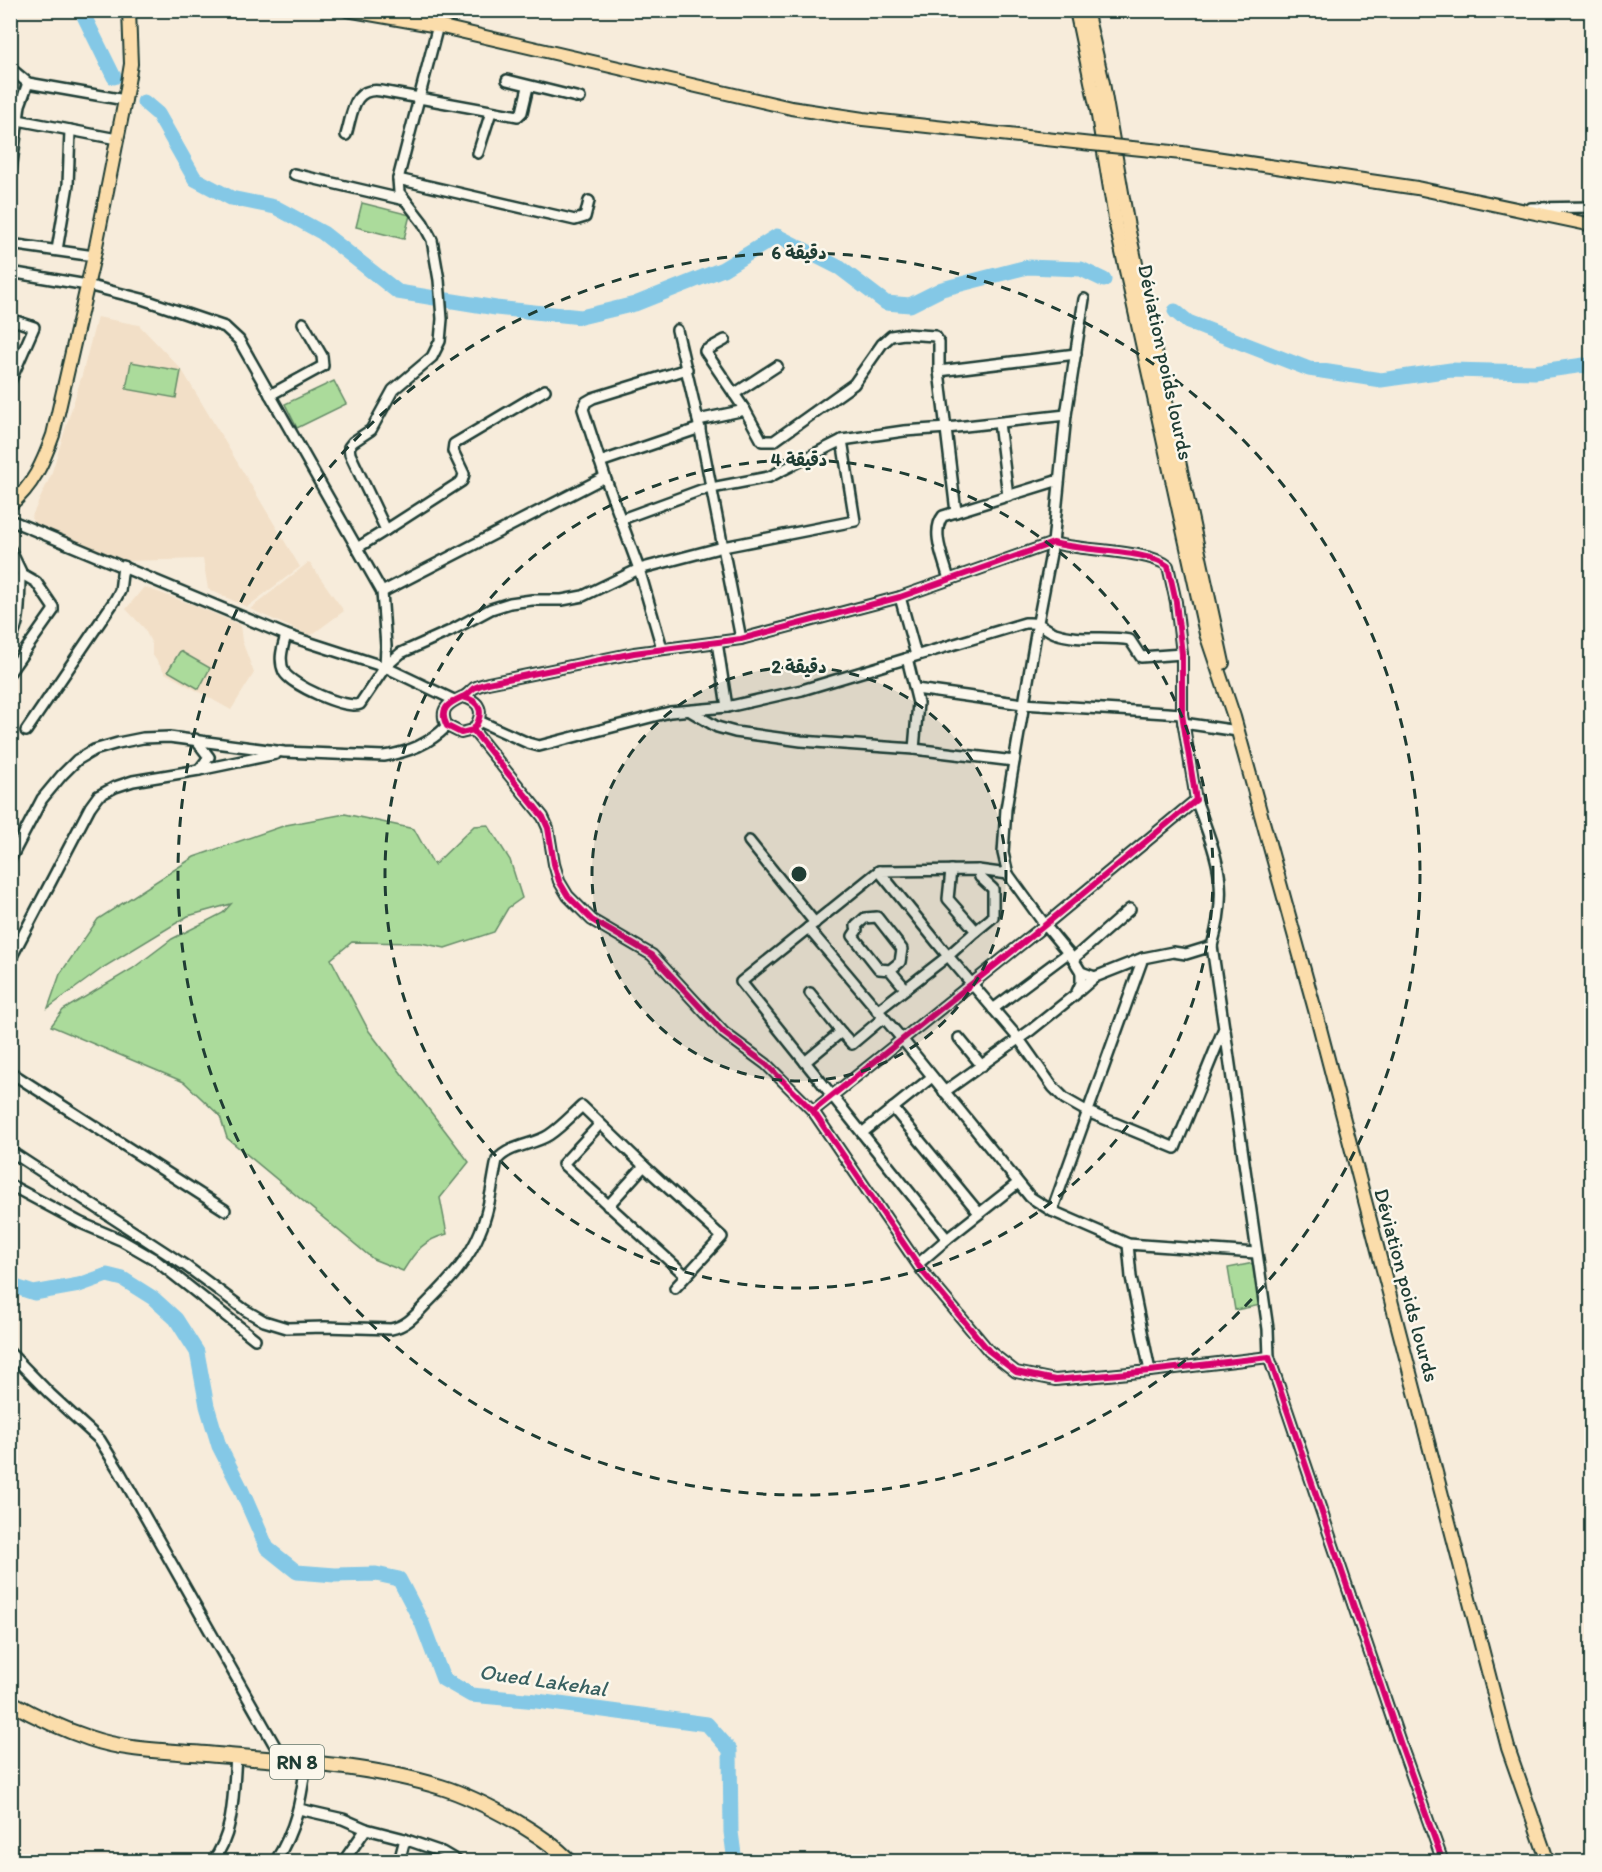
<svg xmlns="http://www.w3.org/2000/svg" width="1602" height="1872" font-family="Itim,'Playpen Sans Arabic',sans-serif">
<rect width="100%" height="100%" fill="#f7ecdb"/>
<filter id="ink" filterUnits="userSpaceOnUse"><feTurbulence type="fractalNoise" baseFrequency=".0167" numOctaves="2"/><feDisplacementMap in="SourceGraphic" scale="12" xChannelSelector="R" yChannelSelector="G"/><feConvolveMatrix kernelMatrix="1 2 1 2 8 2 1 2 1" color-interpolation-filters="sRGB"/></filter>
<g filter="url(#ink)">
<g fill="#f2dfc7">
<path d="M97,317l42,8 43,45 118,197 -53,40 -39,-18 -5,-30 -76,2 -90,-35 -6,-8 20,-43 31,-100z"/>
<path d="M309,562l35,49 -34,25 -60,-27z"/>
<path d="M144,587l50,18 46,20 2,16 12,32 -23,37 -66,-37 -13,-19v-10l-8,-16 -18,-19z"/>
</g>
<g fill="#abdb9b" stroke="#658c68" stroke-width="1.5">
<path d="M362,203l48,12 -6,24 -48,-12z"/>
<path d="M131,362l50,9 -5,27 -50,-9z"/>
<path d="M334,381l12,23 -49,24 -12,-24z"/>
<path d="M180,651l30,17 -11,21 -31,-18z"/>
<path d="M345,814l69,15 20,36 40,-39 14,-1 22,35 12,38 -14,10 -14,24 -49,16 -24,-5 -69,-1 -21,17 38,72 100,131 -29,36 7,36c-23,6 -31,16 -44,37l-30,-12 -146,-121 -7,-22 -36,-34 -133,-56 12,-16 69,-41 40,-30 51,-26 8,-9 -43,12 -84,51 -56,41 12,-34 38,-55 96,-62 92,-32z"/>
<path d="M1254,1263l7,42 -26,5 -7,-42z"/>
</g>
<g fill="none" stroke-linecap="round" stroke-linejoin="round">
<g stroke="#84c8e6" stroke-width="15">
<path d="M81,10l33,67"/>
<path d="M144,102l14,12 37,65 36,19 44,9 48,26 75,59 98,16 85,9 54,-13 88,-35 54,-33 63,32 46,35 24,2 32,-16 85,-22 54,2 23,11"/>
<path d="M1175,311l13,11 121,47 72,11 70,-10 83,2 50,-7 8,4"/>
<path d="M10,1285l24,8 45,-8 28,-10 16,4 30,19 23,21 21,33 10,54 12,40 22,43 26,59 30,24 38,3 41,-1 23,5 23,44 21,56 28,16 66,6 170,23 23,26 1,82 4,30"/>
</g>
<g stroke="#1f3d34" stroke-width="14">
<g id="minor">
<path d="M10,68l18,15 97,17"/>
<path d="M507,80l73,18"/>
<path d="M10,114l8,6 99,19"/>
<path d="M346,135c7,-22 6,-48 35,-44l137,25 4,-4 6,-25"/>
<path d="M478,153l13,-41"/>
<path d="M294,174l111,26"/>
<path d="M10,178l10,-73 8,-22"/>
<path d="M398,179l177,41 10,-3 4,-16"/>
<path d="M1531,208l61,-1"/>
<path d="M10,244l84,12"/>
<path d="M57,250l11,-65 2,-55"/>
<path d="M10,272l77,13 55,14 83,28 14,13 118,208 29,-18 -36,-76 -1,-7 4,-5 18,-12 22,-40 39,-33 8,-16 2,-22 -3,-39 -7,-40 -9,-17 -24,-31 -1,-13 44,-169"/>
<path d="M10,319l24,8 -24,55"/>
<path d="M677,330l21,90 43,219"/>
<path d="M725,340l-20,11 40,59 17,31h12l80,-57 28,-40 9,-8 13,-2 31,2 4,6v29l17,141"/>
<path d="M939,371l137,-17"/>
<path d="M734,394l43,-28"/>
<path d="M270,395l53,-29 -1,-10 -19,-33"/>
<path d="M698,420l47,-10"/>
<path d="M999,423l9,73"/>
<path d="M600,462l100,-34"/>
<path d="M622,519l79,-29 68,-13 73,-37 62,-9 43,-3 119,-13"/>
<path d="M10,520l276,115 99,32 1,-21 -4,-54 -25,-44"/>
<path d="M386,530l76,-49 2,-7 -11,-23 1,-7 91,-54"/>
<path d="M10,549l12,25 -2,5c-1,22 1,43 -10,62"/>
<path d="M949,580c-4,-18 -19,-48 -6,-64l116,-36"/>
<path d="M382,592l223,-115"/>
<path d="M900,597l16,58"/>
<path d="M286,635c-3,12 -8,24 -2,37 7,13 62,38 76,32l25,-37 16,-14 49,-22 41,-22 19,-6 22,-3h30l21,-4 56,-27 84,-22 132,-26 -13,-81"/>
<path d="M717,642l10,65"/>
<path d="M662,648l-23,-79 -34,-92 -22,-68 3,-7 7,-4 94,-29"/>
<path d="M907,658l11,45 -4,46"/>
<path d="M385,667l69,33"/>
<path d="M10,672l43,-61v-4l-17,-25 -14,-8"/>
<path d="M916,689l107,15 159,10"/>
<path d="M463,697c21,5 20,19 10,33l-12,3 -14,-7c-9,-17 2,-23 15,-29 5,-1 8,-6 12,-9 4,-2 10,-4 14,-5l146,-30 107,-14 159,-42 153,-54c29,8 96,7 115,23l8,36 6,52v60l14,86 -151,125 -232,186"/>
<path d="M690,711l27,16 18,5 66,9 113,8 100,12"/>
<path d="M479,721l49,22 11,3 131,-34 57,-5 75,-17 223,-67c19,-1 15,4 30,10 25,9 50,2 75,7l11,17 41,-3"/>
<path d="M1183,723l55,8"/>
<path d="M473,730l70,87 5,11 6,36 5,17 9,15 24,24 60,35 72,78 42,31 47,47 110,161 66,79 27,21 39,8 95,-9 119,-14 132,388 42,117"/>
<path d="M26,731l89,-131 5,-9 3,-25"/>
<path d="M195,739l14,18 -10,13"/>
<path d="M749,841l66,82"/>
<path d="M10,860l32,-61 20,-24 15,-15 17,-10 24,-7 25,-5 26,-1 115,15 100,4c25,-4 45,-12 63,-30"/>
<path d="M951,870l-3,29 28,32 17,-14v-28l-13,-12 -2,-7"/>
<path d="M879,871l-138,111 206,257 71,-56"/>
<path d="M1008,874l-5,-21 3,-44 32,-187 15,-79 13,-128 18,-116"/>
<path d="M808,928l94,111 128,158 22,14 91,-253 30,-6 13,2 26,-8c18,-62 5,-88 -16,-146"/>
<path d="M976,931l-28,25 71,83 34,48 12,12 23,13 87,36 49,-120 -12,-82"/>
<path d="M10,960l80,-153 8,-11 17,-9 18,-6 66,-11 77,-16"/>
<path d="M890,970l10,-8 2,-13 -25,-32 -12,1 -9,8 1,4 -4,6 26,33 11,1 15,18"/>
<path d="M1095,977l-14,-5 -8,-13 57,-50"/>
<path d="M1079,991l16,-14 48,-19"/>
<path d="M993,1009l75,-56"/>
<path d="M877,1011l71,-55 -69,-85 99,-1 30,4 37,51 28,34"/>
<path d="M1225,1030l43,299 1,28"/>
<path d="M841,1032l11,12 31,-26"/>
<path d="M959,1038l23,28"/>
<path d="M805,1062l36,-30 -31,-39"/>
<path d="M10,1072l215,138"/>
<path d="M944,1092l87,-62 45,-36 5,-11v-11"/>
<path d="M893,1108l86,105"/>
<path d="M600,1124l-37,40 122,111"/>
<path d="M862,1133l70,-56"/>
<path d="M10,1151l176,115 59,44 19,11 23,7 38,-1 66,2c17,-3 25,-15 37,-27 21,-21 41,-42 52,-70 10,-23 12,-49 17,-72 12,-15 37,-15 52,-25 12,-8 23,-20 33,-29l62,60 78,71 -47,51"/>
<path d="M10,1185l71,38 40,17 33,19 101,80"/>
<path d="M608,1206l36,-40"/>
<path d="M1052,1211l76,33 128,9"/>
<path d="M1128,1244l3,33 19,94"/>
<path d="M918,1264l29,-25"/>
<path d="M10,1353l40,41 50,46 21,34 162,286"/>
<path d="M299,1809l44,10 23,10 35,9 41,14 17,10"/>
<path d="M212,1862c23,-28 21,-71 24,-105"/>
<path d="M275,1862c21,-33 26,-61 31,-99"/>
<path d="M343,1862l23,-33"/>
<path d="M399,1862l6,-23"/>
</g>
</g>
<g stroke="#1f3d34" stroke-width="16">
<g id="major">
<path d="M347,10l91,16 353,82 72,11 229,25"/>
<path d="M1076,10l21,100 19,115 90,409 28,83 83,300 191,731 40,114"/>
<path d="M1086,10l17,73 25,144 95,436"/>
<path d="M1132,148l50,5 235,35 175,37"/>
<path d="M10,505c23,-19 33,-42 43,-70l41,-179 31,-156 6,-36 -2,-54"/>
</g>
</g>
<g stroke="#1f3d34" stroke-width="18">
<path id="highway" d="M10,1702c25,14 52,27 79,36 37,13 79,13 117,16 78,7 160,10 235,33 26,8 51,21 74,34 20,12 39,24 55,41"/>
</g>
<use href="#minor" stroke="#fbf7ec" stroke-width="9"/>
<use href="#major" stroke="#fbddab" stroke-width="12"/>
<use href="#highway" stroke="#fbddab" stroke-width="14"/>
<g stroke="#1f3d34" stroke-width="16" stroke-linecap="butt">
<path id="major-bridge" d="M1092,144l40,4"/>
</g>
<use href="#major-bridge" stroke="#fbddab" stroke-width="12"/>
<g stroke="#fbf7ec" stroke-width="10">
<g id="cycleway">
<path d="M463,697c21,5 20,19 10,33l-12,3 -14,-7c-9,-17 2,-23 15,-29 5,-1 8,-6 12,-9 4,-2 10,-4 14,-5l146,-30 107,-14 159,-42 153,-54c29,8 96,7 115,23l8,36 6,52v60l14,86 -151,125 -232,186"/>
<path d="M473,730l70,87 5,11 6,36 5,17 9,15 24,24 60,35 72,78 42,31 47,47 110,161 66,79 27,21 39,8 95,-9 119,-14 132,388 42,117"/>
</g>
</g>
<use href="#cycleway" stroke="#d6006c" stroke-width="6"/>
</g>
</g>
<circle cx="799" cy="874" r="207" fill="#1f3d34" fill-opacity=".12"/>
<g fill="none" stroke="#1f3d34" stroke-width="3" stroke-dasharray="10 8">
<circle cx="799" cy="874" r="207"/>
<circle cx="799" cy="874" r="414"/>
<circle cx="799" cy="874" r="621"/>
</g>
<g text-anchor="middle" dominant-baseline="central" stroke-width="5" stroke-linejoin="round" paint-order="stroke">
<rect fill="#fbf7ec" stroke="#61756b" stroke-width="1.5" x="270" y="1745" width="54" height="34" rx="4.5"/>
<g font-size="20" font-weight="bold" fill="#1f3d34">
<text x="297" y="1762">RN 8</text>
</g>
<g font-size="21" fill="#1f3d34" stroke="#fbf7ec">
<text transform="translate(1166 362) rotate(78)">Déviation poids lourds</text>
<text transform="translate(1407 1285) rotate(75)">Déviation poids lourds</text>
</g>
<g font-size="22" font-style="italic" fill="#386060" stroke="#fbf7ec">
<text transform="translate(543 1680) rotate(8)">Oued Lakehal</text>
</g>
</g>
<circle cx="799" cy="874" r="9" fill="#1f3d34" stroke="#fbf7ec" stroke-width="3"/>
<g font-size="18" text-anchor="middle" font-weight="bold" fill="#1f3d34" stroke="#fbf7ec" stroke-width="5" stroke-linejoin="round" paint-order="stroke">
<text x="799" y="259">6 دقيقة</text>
<text x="799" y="466">4 دقيقة</text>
<text x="799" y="673">2 دقيقة</text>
</g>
<rect width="1602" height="1872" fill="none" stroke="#fbf7ec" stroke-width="36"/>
<rect x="18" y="18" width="1566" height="1836" fill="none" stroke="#1f3d34" stroke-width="2" filter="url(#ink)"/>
</svg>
